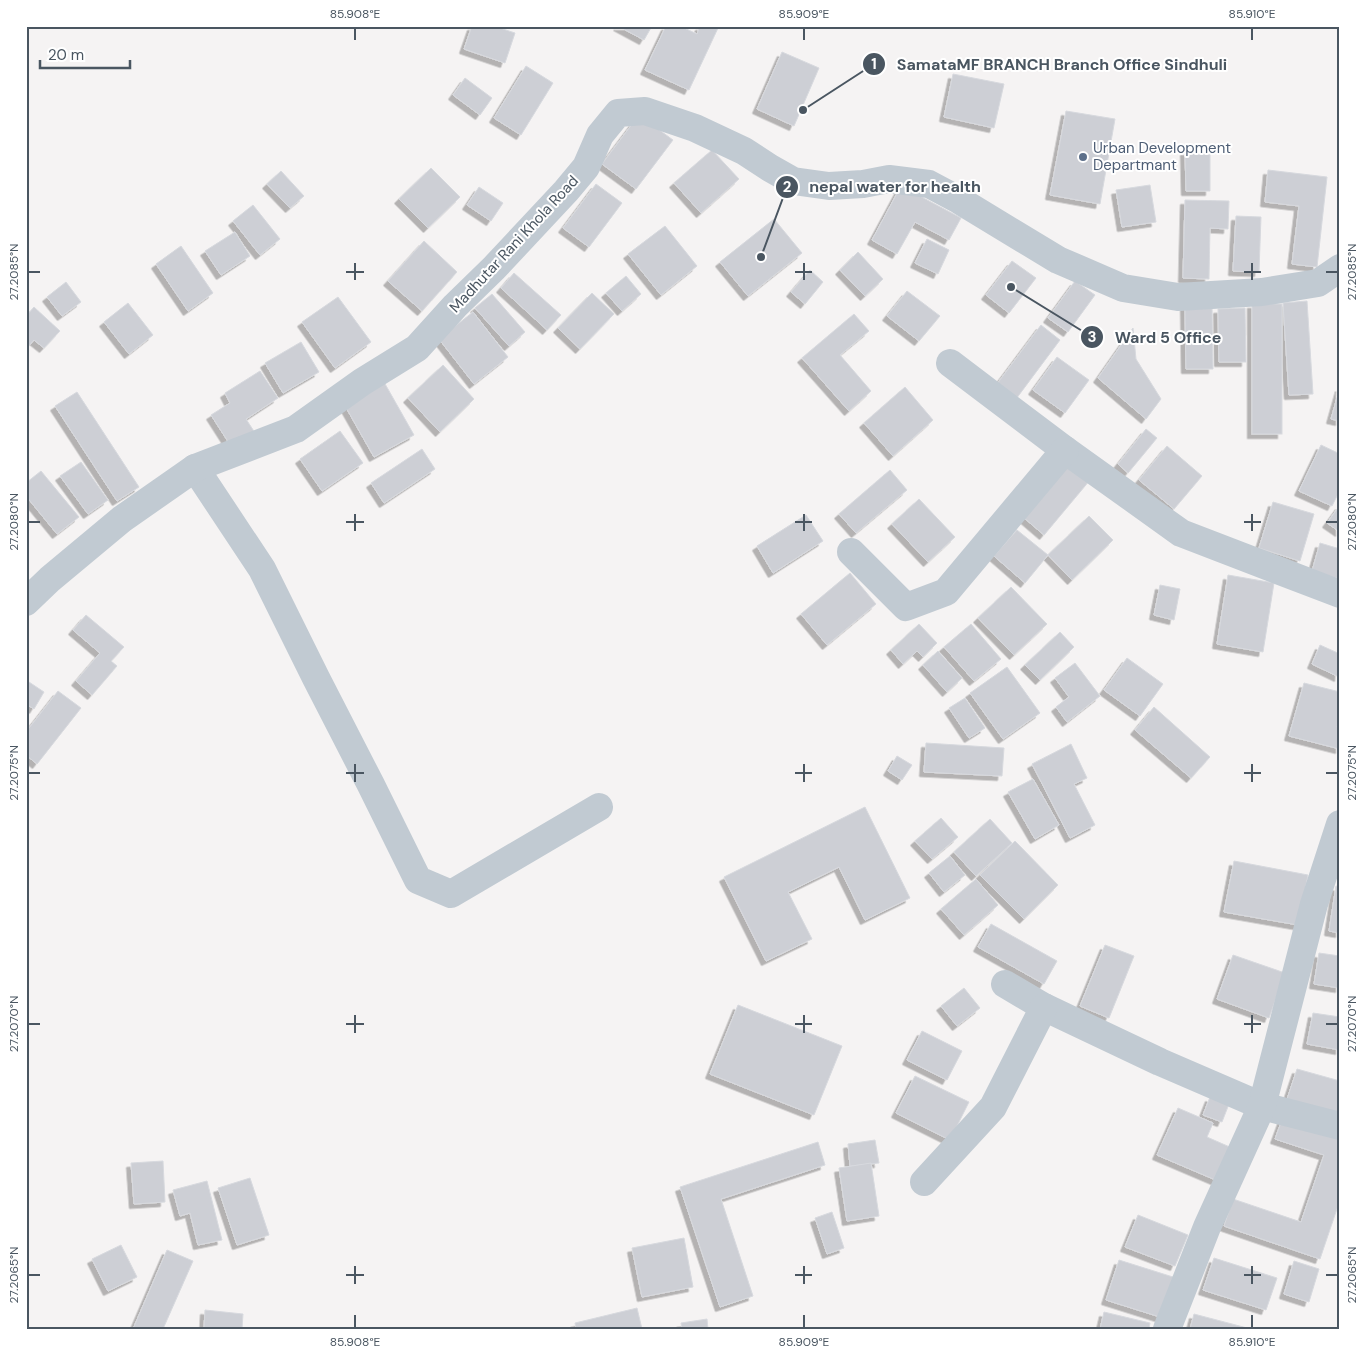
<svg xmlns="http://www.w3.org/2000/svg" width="1366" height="1355" font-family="'DM Sans',sans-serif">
<defs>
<filter id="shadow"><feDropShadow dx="-4.5" dy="4.5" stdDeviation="0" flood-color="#0004"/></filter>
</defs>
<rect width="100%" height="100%" fill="#f5f3f3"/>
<g fill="#cdcfd5" stroke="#d7d9de" filter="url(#shadow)">
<path d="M472,26h22l21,7 -10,30 -41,-14z"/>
<path d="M618,26h34l-8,14z"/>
<path d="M666,26h14l17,8 3,-8h19l-30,64 -44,-20z"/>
<path d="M782,52l37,16 -25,58 -37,-17z"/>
<path d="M526,66l27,17 -32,52 -27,-17z"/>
<path d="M953,74l51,10 -10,44 -50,-11z"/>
<path d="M465,78l27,20 -12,17 -27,-20z"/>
<path d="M1066,111l49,8 -15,85 -50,-9z"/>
<path d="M639,115l34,25 -37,49 -34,-25z"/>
<path d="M712,150l27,29 -38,34 -27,-30z"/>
<path d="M1185,151h25v40h-24z"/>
<path d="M431,168l29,29 -32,31 -29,-29z"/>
<path d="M1268,170l59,7 -10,90 -25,-3 7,-58 -34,-4z"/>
<path d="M281,171l23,25 -14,12 -23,-24z"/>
<path d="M596,184l26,19 -33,44 -26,-19z"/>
<path d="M1150,185l6,37 -34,5 -6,-37z"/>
<path d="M901,186l60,32 -12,22 -34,-18 -18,32 -25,-14z"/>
<path d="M479,187l24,16 -12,18 -24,-16z"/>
<path d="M1185,200l44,1 -1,28 -18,-1 -1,51 -26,-1z"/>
<path d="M253,205l27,34 -20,16 -27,-34z"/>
<path d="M1236,216l25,1 -2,55 -26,-1z"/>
<path d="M774,219l28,34 -54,43 -28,-34z"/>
<path d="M665,226l32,40 -36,29 -33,-41z"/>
<path d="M235,232l15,24 -29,19 -16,-24z"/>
<path d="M927,239l22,11 -11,24 -23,-11z"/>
<path d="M424,241l33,31 -35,39 -34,-30z"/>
<path d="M181,246l32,47 -25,18 -32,-47z"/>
<path d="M858,252l25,27 -18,17 -25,-26z"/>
<path d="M1012,261l24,17 -27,35 -23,-18z"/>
<path d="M810,270l13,12 -18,22 -14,-12z"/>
<path d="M514,273l47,42 -14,15 -46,-42z"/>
<path d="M626,276l15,18 -19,17 -16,-18z"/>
<path d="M1075,281l20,14 -27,37 -20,-14z"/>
<path d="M66,282l15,20 -19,14 -15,-19z"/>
<path d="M907,291l33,25 -21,25 -32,-25z"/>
<path d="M592,293l22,21 -34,35 -22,-21z"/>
<path d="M492,294l33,38 -16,14 -34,-38z"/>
<path d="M338,297l33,45 -36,26 -33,-46z"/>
<path d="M1307,301l6,93 -24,1 -6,-92z"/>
<path d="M128,303l25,32 -24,19 -25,-32z"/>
<rect x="1252" y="304" width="30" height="130"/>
<path d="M1212,305l1,64h-27l-1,-63z"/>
<path d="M34,307l26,24 -16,17 -10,-8 -8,9v-33z"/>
<path d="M1245,308l1,54h-27l-1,-53z"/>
<path d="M473,312l35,45 -34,27 -35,-45z"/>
<path d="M854,314l15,17 -29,24 31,36 -22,20 -47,-53z"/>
<path d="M1041,325l19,15 -44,59 -19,-15z"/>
<path d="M1133,328l3,31 25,40 -15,20 -48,-41z"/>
<path d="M301,342l18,30 -36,21 -18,-30z"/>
<path d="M1057,357l32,23 -24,33 -32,-23z"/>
<path d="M443,365l31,34 -34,33 -32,-34z"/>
<path d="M260,371l18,27 -32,21 13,20 -23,15 -25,-39 19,-12 -5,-10z"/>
<path d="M384,382l30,53 -40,22 -30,-53z"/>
<path d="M905,387l28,33 -40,36 -29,-33z"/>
<path d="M1340,387v34l-9,-2z"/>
<path d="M77,392l62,95 -22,14 -62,-95z"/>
<path d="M1146,429l11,9 -29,35 -10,-9z"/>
<path d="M340,431l23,32 -41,28 -22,-32z"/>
<path d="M1321,445l19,9v36l-8,16 -33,-15z"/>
<path d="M1167,446l35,30 -28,33 -35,-29z"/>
<path d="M422,449l13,20 -51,34 -13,-20z"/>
<path d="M81,462l27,38 -20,14 -28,-38z"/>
<path d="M1069,462l21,18 -46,55 -21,-18z"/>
<path d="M890,470l17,20 -51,43 -17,-19z"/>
<path d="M41,471l38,46 -22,17 -31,-38v-13z"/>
<path d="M919,499l36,38 -27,25 -36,-38z"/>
<path d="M1273,502l41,12 -14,47 -41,-13z"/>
<path d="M1340,505v27l-13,-9z"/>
<path d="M806,515l17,26 -50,32 -16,-27z"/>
<path d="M1089,516l24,24 -41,40 -24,-25z"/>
<path d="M1017,530l31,25 -23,28 -31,-27z"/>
<path d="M1320,543l20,6v30l-28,-8z"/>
<path d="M850,573l26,31 -49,41 -26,-31z"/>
<path d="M1228,575l46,8 -11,69 -46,-8z"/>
<path d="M1160,585l20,4 -6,31 -20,-5z"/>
<path d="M1011,587l36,37 -33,31 -36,-37z"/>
<path d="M86,615l38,32 -13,14 6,5 -25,29 -16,-14 24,-28 -27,-23z"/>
<path d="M919,624l18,19 -14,14 -6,-6 -14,13 -12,-14z"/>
<path d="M971,624l30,35 -27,22 -30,-34z"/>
<path d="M1060,632l14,15 -34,33 -15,-15z"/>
<path d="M1320,645l20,9 -1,23 -27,-13z"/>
<path d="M938,651l24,27 -15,14 -24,-27z"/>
<path d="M1127,658l36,26 -23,32 -36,-26z"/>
<path d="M1075,663l25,33 -33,26 -11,-15 13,-10 -14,-19z"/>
<path d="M1007,667l33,46 -37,26 -33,-46z"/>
<path d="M26,680l18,12 -10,17 -8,-5z"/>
<path d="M1304,683l36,9v26l-3,9 3,1v21l-51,-13z"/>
<path d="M58,691l23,17 -44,56 -11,-9v-23z"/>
<path d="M965,698l20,30 -16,10 -20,-30z"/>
<path d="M1154,707l56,50 -19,21 -56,-48z"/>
<path d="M926,743l78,5 -2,28 -78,-4z"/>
<path d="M1071,744l16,34 -13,6 21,41 -25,13 -38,-74z"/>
<path d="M897,756l15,9 -10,15 -14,-9z"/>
<path d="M1033,779l26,46 -24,14 -27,-47z"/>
<path d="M865,807l45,91 -45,22 -26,-53 -51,25 24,47 -46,22 -42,-84z"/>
<path d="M941,818l17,19 -26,22 -17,-18z"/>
<path d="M990,819l22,24 -36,33 -22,-24z"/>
<path d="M1015,841l43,44 -34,34 -44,-44z"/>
<path d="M950,856l15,19 -21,17 -15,-19z"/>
<path d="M1234,861l74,14 -10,50 -74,-13z"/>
<path d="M976,879l22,26 -34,30 -23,-26z"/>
<path d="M1336,886l4,1v46l-11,-2z"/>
<path d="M991,924l66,37 -13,23 -66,-37z"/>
<path d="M1105,945l29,11 -25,62 -29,-12z"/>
<path d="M1319,953l21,3v32l-26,-4z"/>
<path d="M1233,955l52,18 -16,45 -52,-19z"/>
<path d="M964,988l16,20 -23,18 -16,-20z"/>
<path d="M738,1005l104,41 -28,69 -104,-41z"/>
<path d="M1313,1013l27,4v33l-33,-6z"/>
<path d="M922,1031l40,20 -15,29 -40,-20z"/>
<path d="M1297,1069l43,12v37l-54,-16z"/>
<path d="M915,1076l54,26 -19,38 -54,-27z"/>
<path d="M1210,1097l19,7 -7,18 -19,-7z"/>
<path d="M1178,1108l35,15 -6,14 25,11 -14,33 -61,-26z"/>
<path d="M1283,1117l57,20v63l-20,59 -96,-33 9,-27 68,23 23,-67 -49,-16z"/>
<path d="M875,1140l4,23 -29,3 -2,-22z"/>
<path d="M818,1142l7,23 -104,34 32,97 -33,11 -40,-120z"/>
<path d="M163,1161l2,41 -31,2 -3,-41z"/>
<path d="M871,1163l8,53 -32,5 -8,-53z"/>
<path d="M250,1178l19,57 -32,10 -19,-57z"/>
<path d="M207,1181l15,59 -24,5 -8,-32 -10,3 -7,-26z"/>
<path d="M832,1212l12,36 -17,6 -12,-36z"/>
<path d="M1138,1215l50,20 -13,31 -50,-19z"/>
<path d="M684,1238l9,49 -51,10 -10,-49z"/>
<path d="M121,1245l16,32 -29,14 -16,-32z"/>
<path d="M167,1250l26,11 -30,68h-30z"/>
<path d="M1214,1258l63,20 -11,32 -63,-20z"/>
<path d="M1119,1260l54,17 -13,40 -54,-17z"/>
<path d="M1294,1261l25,8 -10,33 -25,-8z"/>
<path d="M637,1308l5,21h-66l-1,-6z"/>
<path d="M205,1310l38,4 -1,15h-38z"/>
<path d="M1104,1312l46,11 -1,6h-49z"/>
<path d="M1194,1314l57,15h-61z"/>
<path d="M707,1319l1,10h-26l-1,-6z"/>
</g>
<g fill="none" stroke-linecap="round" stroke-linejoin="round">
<g stroke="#c1cad2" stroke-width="28">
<path d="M950,363l115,87 116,83 159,61"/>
<path d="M195,468l67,101 54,109 55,107 47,95 33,14 148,-87"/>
<path d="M851,552l55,55 40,-15 119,-142"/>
<path d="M26,602l24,-23 72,-60 73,-51 101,-39 66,-47 55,-34 38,-42 39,-38 72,-77 20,-24 14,-32 18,-22 27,-2 50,17 49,23 26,17 23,13 36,5 34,-2 26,-5 40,5 30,16 99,60 65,28 55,9 84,-5 56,-9 22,-15"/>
<path d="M1005,984l39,23 116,55 102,44 78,20"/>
<path d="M924,1182l69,-75 51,-100"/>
<path d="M1167,1329l40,-102 55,-121 52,-202 26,-80"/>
</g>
</g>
<path fill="none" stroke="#4a5661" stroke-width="2" d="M355,28v12M804,28v12M1252,28v12M355,263v17M804,263v17M1252,263v17M28,272h12M346,272h18M795,272h17M1244,272h17M1326,272h12M355,514v17M804,514v17M1252,514v17M28,522h12M346,522h18M795,522h17M1244,522h17M1326,522h12M355,764v18M804,764v18M1252,764v18M28,773h12M346,773h18M795,773h17M1244,773h17M1326,773h12M355,1015v18M804,1015v18M1252,1015v18M28,1024h12M346,1024h18M795,1024h17M1244,1024h17M1326,1024h12M355,1266v18M804,1266v18M1252,1266v18M28,1275h12M346,1275h18M795,1275h17M1244,1275h17M1326,1275h12M355,1315v13M804,1315v13M1252,1315v13"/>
<circle fill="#5c6f8a" stroke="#fff" stroke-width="2" cx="1083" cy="157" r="5"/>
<g text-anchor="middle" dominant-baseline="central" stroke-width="4" stroke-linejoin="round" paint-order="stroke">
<g font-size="15" fill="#4e5e75" stroke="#fff" text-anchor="start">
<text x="1093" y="148">Urban Development<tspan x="1093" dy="17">Departmant</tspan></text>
</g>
<g font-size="15" fill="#4a5661" stroke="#fff">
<text transform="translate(514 244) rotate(-47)">Madhutar Rani Khola Road</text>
</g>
</g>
<path fill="none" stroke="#4a5661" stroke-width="2" d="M803 110L874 64M761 257L787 187M1011 287L1092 337"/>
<g fill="#4a5661" stroke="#fff" stroke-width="2">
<circle cx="803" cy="110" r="5"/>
<circle cx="761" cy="257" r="5"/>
<circle cx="1011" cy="287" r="5"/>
<circle cx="874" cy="64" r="12"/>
<circle cx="787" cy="187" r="12"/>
<circle cx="1092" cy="337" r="12"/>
</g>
<g font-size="15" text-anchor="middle" font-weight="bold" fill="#fff">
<text x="874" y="69">1</text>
<text x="787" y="192">2</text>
<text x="1092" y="342">3</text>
</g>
<g font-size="16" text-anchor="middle" font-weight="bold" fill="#4a5661" stroke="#fff" stroke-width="4" stroke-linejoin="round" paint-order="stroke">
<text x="1062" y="70">SamataMF BRANCH Branch Office Sindhuli</text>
<text x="895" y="192">nepal water for health</text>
<text x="1168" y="343">Ward 5 Office</text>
</g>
<rect width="1366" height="1355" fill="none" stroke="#ffffff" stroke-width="55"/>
<path d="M40 60v8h90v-8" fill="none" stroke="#4a5661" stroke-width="2.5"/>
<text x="48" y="60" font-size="15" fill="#4a5661" stroke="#ffffff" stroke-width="4" paint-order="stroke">20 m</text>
<rect x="28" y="28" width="1310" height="1300" fill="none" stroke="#4a5661" stroke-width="2"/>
<g font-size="12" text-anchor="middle" fill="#4a5661">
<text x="355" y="18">85.908°E</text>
<text x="804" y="18">85.909°E</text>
<text x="1252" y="18">85.910°E</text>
<text transform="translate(14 272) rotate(-90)" y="4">27.2085°N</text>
<text transform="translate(1352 272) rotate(-90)" y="4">27.2085°N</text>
<text transform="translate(14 522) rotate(-90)" y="4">27.2080°N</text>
<text transform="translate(1352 522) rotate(-90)" y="4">27.2080°N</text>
<text transform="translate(14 773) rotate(-90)" y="4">27.2075°N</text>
<text transform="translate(1352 773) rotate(-90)" y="4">27.2075°N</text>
<text transform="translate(14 1024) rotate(-90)" y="4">27.2070°N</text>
<text transform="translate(1352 1024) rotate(-90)" y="4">27.2070°N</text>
<text transform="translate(14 1275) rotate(-90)" y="4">27.2065°N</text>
<text transform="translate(1352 1275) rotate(-90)" y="4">27.2065°N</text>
<text x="355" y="1346">85.908°E</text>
<text x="804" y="1346">85.909°E</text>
<text x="1252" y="1346">85.910°E</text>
</g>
</svg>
